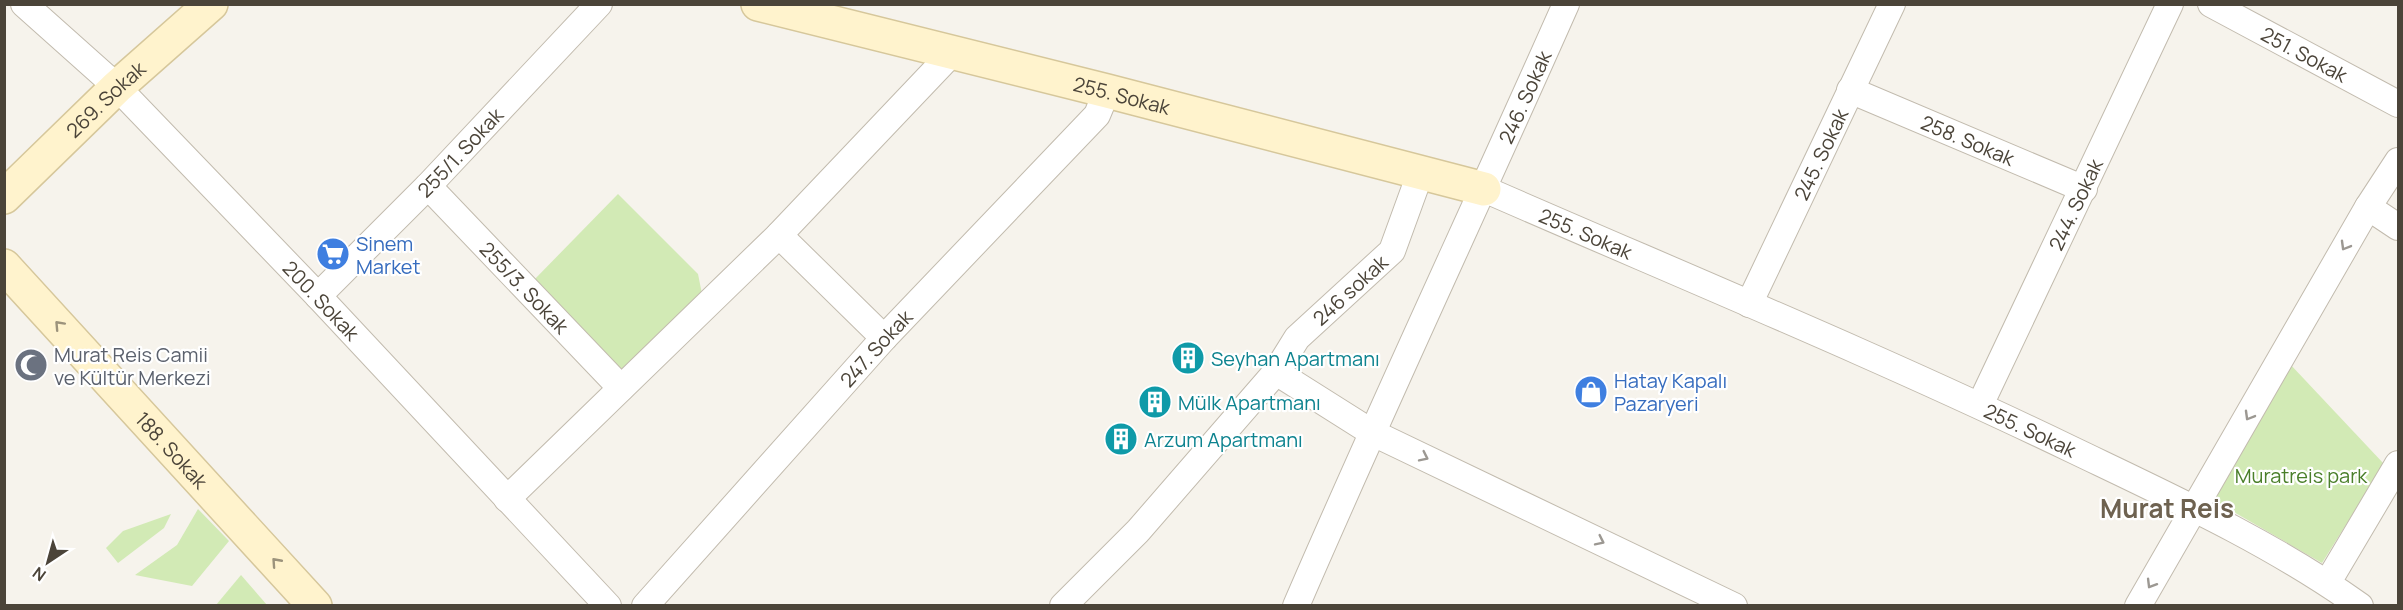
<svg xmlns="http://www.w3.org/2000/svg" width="2403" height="610" font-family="Manrope,sans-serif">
<rect width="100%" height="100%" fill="#f6f3ec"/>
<g fill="#d2eab5">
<path d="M618,194l80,80 4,20 -80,79 -89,-92z"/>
<path d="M2289,363l95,101 -62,99 -109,-63z"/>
<path d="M198,509l31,32 -37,45 -57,-11 42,-30z"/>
<path d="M171,514l-7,14 -46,35 -12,-15 17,-17z"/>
<path d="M241,575l26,30h-51z"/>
</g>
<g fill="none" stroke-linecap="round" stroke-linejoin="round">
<g stroke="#c2bbae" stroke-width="28">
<g id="street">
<path id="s1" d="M24,4l93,83 201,209 290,310"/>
<path id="s2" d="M2211,4l187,100"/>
<path id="s3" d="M1850,90l234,99"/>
<path id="s4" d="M428,186l193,202"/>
<path id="s5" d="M1484,189c197,86 396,168 589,261 98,47 199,93 287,156"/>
<path d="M2368,207l30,20"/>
<path d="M779,235l105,103"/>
<path id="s6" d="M318,296l110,-110 171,-182"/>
<path id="s7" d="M1749,304l143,-300"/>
<path d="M1276,372l95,60 363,174"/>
<path id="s8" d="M1980,405l190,-401"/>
<path d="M507,499l272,-264 173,-182"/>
<path d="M2328,582l70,-118"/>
<path id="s9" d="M645,606l239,-268 213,-223 10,-24"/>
<path id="s10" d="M1063,606l75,-75 138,-159 21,-34 95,-87 28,-77"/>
<path id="s11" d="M1296,606c87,-202 181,-401 270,-602"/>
<path d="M2138,606l230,-399 30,-46"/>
</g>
</g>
<g stroke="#d6c79b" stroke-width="36">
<g id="secondary">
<path id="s12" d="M758,4l349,87 377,98"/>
<path id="s13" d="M4,197l113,-110 94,-83"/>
<path id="s14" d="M4,266l311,340"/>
</g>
</g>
<use href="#street" stroke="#fff" stroke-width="26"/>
<use href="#secondary" stroke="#fff3cd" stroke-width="33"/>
</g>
<defs><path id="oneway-chevron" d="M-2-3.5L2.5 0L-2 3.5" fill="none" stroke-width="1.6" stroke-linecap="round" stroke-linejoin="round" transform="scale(1.5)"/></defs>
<g stroke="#9c9892">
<use href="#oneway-chevron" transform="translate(2345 246) rotate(120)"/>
<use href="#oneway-chevron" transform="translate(2249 416) rotate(120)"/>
<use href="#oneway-chevron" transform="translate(1424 457) rotate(26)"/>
<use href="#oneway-chevron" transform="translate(1600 541) rotate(26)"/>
<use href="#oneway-chevron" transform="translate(2151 584) rotate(121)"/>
</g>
<g stroke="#9c937c">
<use href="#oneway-chevron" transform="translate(59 325) rotate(-133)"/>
<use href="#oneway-chevron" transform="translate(276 562) rotate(-132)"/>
</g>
<defs>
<g id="supermarket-disc" transform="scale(1.725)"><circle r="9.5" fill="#3f7fe0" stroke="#fff"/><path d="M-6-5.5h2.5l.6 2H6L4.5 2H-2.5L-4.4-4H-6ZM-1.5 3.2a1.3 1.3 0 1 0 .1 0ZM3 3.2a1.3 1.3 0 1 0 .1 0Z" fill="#fff"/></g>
<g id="building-disc" transform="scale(1.725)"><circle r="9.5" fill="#0f9aa8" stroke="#fff"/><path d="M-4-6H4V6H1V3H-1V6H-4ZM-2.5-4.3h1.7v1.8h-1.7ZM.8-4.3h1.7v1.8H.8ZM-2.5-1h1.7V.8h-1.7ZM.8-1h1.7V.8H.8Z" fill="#fff"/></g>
<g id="mosque-disc" transform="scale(1.725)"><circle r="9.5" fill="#6b7280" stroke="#fff"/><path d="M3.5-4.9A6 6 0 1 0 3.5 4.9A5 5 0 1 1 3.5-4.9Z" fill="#fff"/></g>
<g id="shop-disc" transform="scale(1.725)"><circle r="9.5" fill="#3f7fe0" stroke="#fff"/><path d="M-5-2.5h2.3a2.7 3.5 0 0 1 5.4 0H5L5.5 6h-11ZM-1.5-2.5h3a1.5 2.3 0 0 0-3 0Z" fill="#fff"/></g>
</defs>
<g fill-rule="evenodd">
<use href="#supermarket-disc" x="333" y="254"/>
<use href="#building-disc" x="1188" y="358"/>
<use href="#mosque-disc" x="31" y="365"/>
<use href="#shop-disc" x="1591" y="392"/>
<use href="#building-disc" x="1155" y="402"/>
<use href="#building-disc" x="1121" y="439"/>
</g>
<g text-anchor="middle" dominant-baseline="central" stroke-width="4.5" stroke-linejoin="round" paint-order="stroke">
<g font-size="20" fill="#4b4439" stroke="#fff">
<text stroke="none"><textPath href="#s2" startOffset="106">251. Sokak</textPath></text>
<text stroke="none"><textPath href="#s12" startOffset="375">255. Sokak</textPath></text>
<text stroke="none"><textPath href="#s11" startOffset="558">246. Sokak</textPath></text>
<text stroke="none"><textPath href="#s13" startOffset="141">269. Sokak</textPath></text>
<text stroke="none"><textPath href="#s3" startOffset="128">258. Sokak</textPath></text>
<text stroke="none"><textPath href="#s6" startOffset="202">255/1. Sokak</textPath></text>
<text stroke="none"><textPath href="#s7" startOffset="166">245. Sokak</textPath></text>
<text stroke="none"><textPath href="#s8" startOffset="222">244. Sokak</textPath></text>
<text stroke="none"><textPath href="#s5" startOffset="111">255. Sokak</textPath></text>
<text stroke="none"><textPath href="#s4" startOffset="140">255/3. Sokak</textPath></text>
<text stroke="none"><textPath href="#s10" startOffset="428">246 sokak</textPath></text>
<text stroke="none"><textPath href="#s1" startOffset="420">200. Sokak</textPath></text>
<text stroke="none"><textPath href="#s9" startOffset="346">247. Sokak</textPath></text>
<text stroke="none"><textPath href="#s5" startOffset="597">255. Sokak</textPath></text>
<text stroke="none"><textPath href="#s14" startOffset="249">188. Sokak</textPath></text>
</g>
<g font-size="20" fill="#366cbe" stroke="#fff" text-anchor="start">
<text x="356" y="243">Sinem<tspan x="356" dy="23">Market</tspan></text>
<text x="1614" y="380">Hatay Kapalı<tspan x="1614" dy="23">Pazaryeri</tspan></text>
</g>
<g font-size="20" fill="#5b616d" stroke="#fff" text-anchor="start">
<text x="54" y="354">Murat Reis Camii<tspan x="54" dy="23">ve Kültür Merkezi</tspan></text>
</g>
<g font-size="20" fill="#0d838f" stroke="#fff" text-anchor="start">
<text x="1211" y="358">Seyhan Apartmanı</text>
<text x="1178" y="402">Mülk Apartmanı</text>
<text x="1144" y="439">Arzum Apartmanı</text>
</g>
<g font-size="20" fill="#4a7f2a" stroke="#fff">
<text x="2301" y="475">Muratreis park</text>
</g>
<g font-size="26" font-weight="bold" fill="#6e6250" stroke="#fff">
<text x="2167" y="508">Murat Reis</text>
</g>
</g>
<rect width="2403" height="610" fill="none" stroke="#4b4439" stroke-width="12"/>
<g transform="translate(48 562) rotate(216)" stroke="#ffffff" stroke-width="4.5" paint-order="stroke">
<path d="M0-4.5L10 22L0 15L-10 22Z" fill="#4b4439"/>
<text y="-9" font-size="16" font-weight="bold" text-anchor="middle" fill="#4b4439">N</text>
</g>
</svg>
